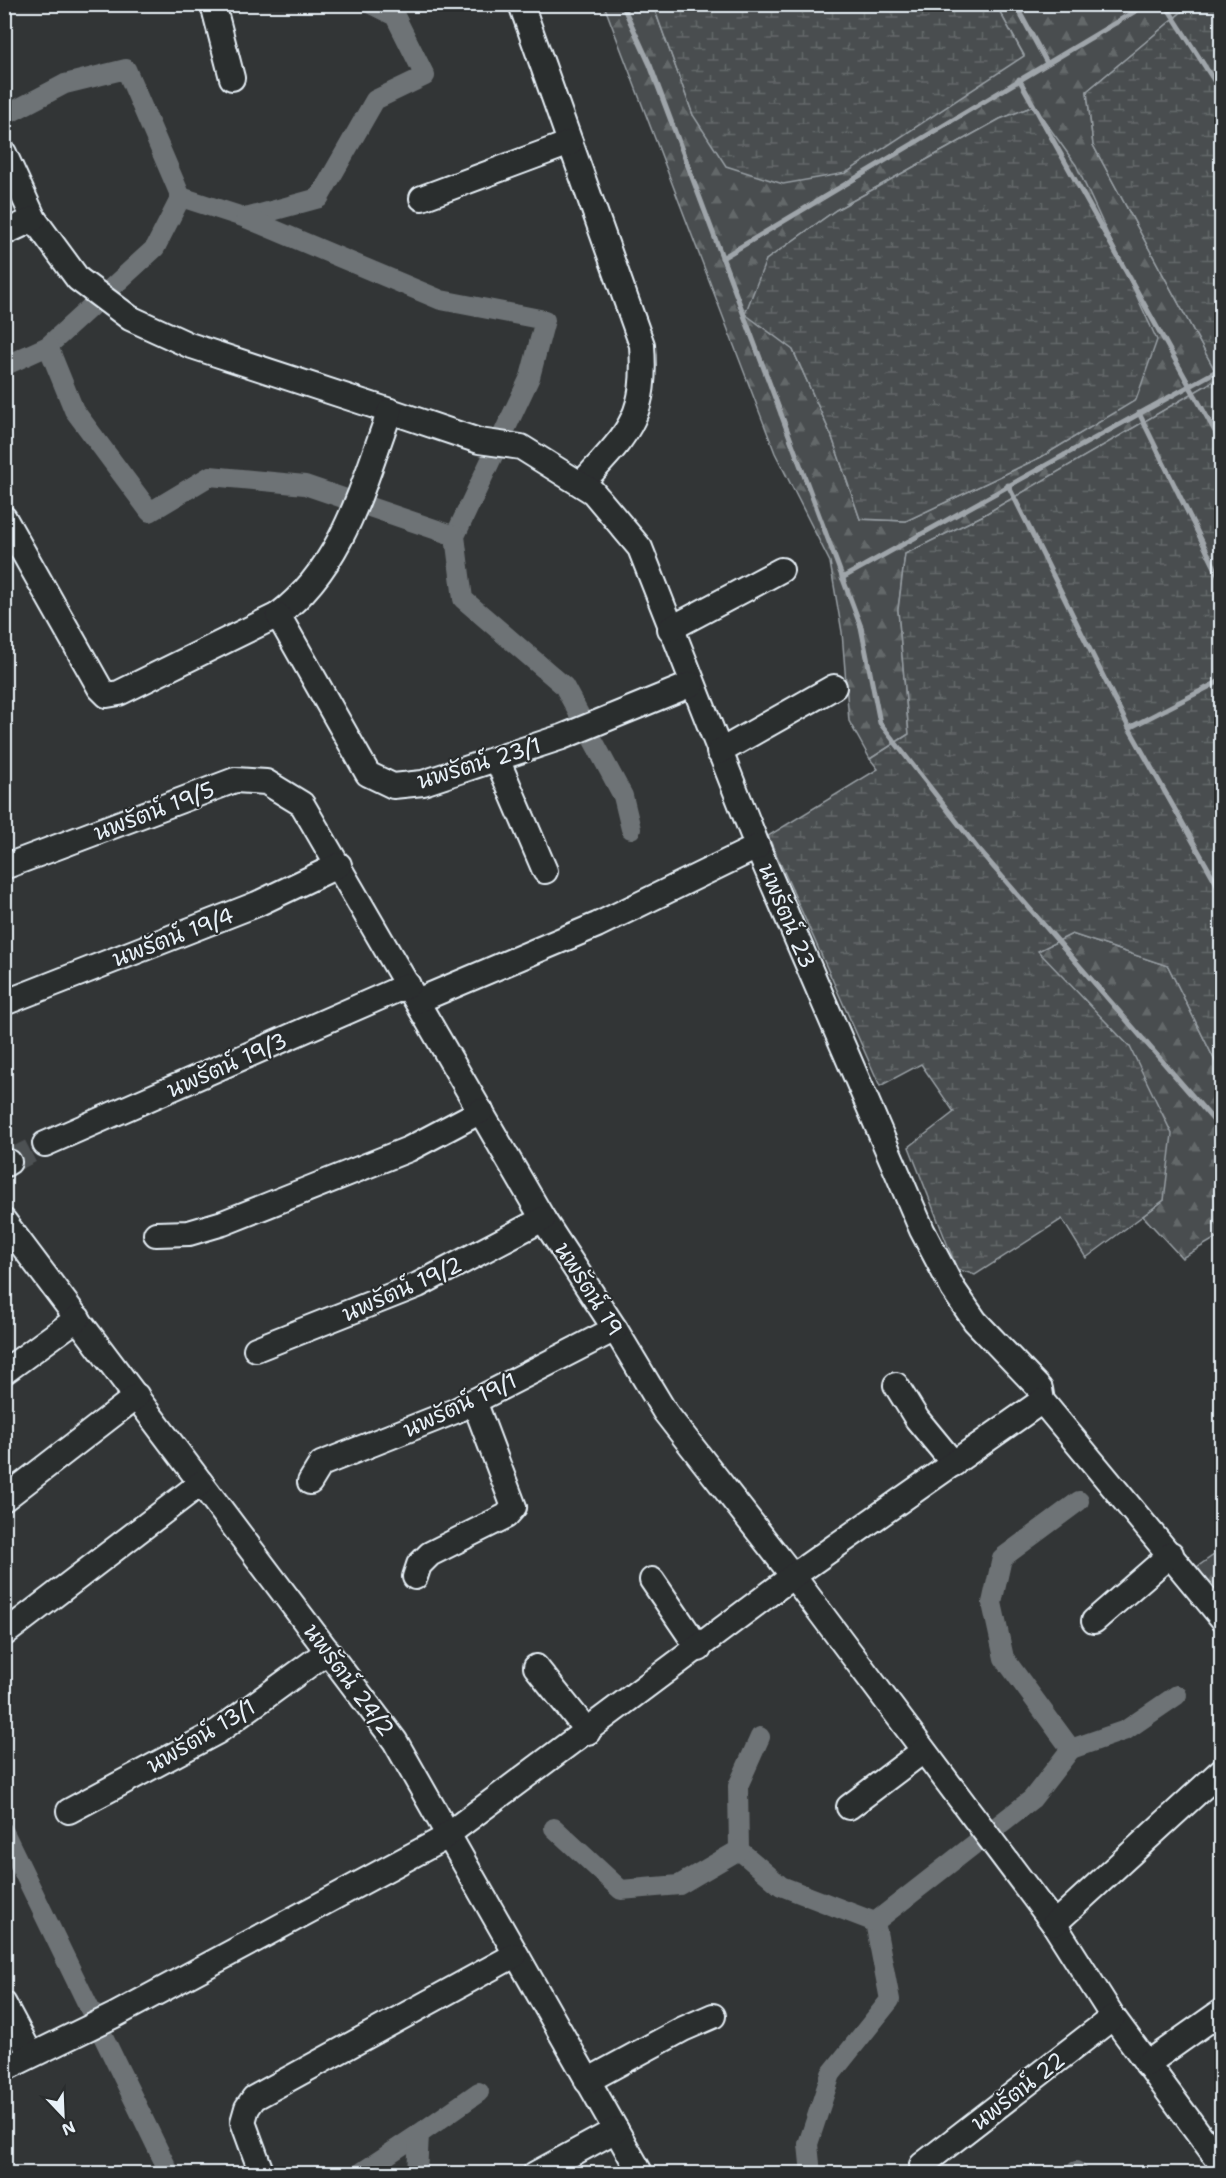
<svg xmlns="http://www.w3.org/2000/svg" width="1226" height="2178" font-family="'Shantell Sans','Playpen Sans Thai',sans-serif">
<defs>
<pattern id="forest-firs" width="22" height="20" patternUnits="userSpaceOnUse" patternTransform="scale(1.5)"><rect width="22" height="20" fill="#494d4f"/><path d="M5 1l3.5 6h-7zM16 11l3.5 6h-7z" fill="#636769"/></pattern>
<pattern id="wetland-marsh" width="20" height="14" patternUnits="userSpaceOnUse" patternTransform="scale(1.5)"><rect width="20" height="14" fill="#494d4f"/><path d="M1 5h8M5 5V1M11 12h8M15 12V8" fill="none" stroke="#636769"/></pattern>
</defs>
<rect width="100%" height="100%" fill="#323536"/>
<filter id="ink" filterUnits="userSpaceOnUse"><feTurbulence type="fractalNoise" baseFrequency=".0167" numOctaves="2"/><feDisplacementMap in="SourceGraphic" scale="12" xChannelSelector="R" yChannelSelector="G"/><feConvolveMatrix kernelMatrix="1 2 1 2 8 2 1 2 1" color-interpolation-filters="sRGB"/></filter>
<g filter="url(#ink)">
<g fill="url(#forest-firs)" stroke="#989fa4" stroke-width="1.5" fill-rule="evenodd">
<path d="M604,5h49l40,110 331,-60 -28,-50h194l-103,86 6,54 126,233 -237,138 -77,38 -7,56 11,124 -39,25 -21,-38 -7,-89 -12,-70 -55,-109zM1034,106l101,294 -94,57 -135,64 -46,-2 -28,-82 -39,-87 -27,-90 70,-50 164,-91z"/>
<path d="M1072,934l96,32 53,107v162l-39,23 -39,-42 21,-16 -127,-249z"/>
<path d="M1221,1550v51l-24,-34z"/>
</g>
<g fill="url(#wetland-marsh)" stroke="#989fa4" stroke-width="1.5">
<path d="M653,5h343l28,51 -178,117 -63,11 -57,-18 -33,-51z"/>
<path d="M1190,5h32l-1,1068 -53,-107 -96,-32 -34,17 92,96 42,87 -8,66 -78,58 -24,-39 -87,56 -18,-6 -48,-122 45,-35 -33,-48 -41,22 -112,-250 110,-67 -8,-10 39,-25 -11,-124 7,-56 77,-38 237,-138 -126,-233 -6,-54z"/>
<path d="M1034,106l42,59 81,175 -21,60 -95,57 -135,64 -46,-2 -28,-82 -39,-87 -48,-36 21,-54 70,-50 164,-91z"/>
</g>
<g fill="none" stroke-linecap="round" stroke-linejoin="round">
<g stroke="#9fa5aa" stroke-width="5">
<path d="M622,4l28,61 211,562 19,96 98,126 244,281"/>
<path d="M1015,4l32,59"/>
<path d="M1165,4l57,89"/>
<path d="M1019,79l203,365"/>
<path d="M722,258l425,-254"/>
<path d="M1139,413l83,169"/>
<path d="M1008,485l121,243 93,-48"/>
<path d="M842,578l380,-210"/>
<path d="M1129,728l93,165"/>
</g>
<g stroke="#6e7376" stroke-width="20">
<path d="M4,116l61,-32 61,-15 55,128 65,21 73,-20 56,-98 50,-24 -30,-60 -24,-12"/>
<path d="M246,218l195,82 104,20 -15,57 -75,159 8,63 101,87 59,110 8,33"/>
<path d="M48,346l107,-98 26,-51"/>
<path d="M4,366l44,-20 26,64 76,102 60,-36 95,9 150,51"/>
<path d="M760,1737l-22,49 1,64 42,36 94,36 15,78 -59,74 -23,70 3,30"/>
<path d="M1071,1749l55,-19 51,-35"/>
<path d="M554,1828l67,62 58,-5 60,-35"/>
<path d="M4,1832l166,342"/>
<path d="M875,1922l157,-123 39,-50 -67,-91 -12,-55 10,-45 77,-57"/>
<path d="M359,2174l60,-40"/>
<path d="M417,2174l2,-40 60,-42"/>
<path d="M1074,2174l2,-3 3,3"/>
</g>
<path stroke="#4d5153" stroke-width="24" stroke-dasharray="24 12" stroke-linecap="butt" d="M9,1162l36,-18"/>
<g stroke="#e8f1f8" stroke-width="28">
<g id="minor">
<path d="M213,4l19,74"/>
<path d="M521,4l121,341c5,73 -14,88 -61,139"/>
<path d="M4,153l30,66 44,60 52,39 59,27 201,66 89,30 42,6 72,45 47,56 122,310 160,372 31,59 22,32 65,68 2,12 180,217"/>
<path d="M422,198l148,-55"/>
<path d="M4,233l30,-14"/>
<path d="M4,518l96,170 7,7 12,-2 159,-78c66,-50 84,-129 112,-204"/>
<path d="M278,615l90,159 25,12 30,-3 139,-46 130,-53"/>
<path d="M670,629l111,-59"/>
<path d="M719,752l115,-65"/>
<path d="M497,759l48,112"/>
<path d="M4,867l231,-87 31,2 36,22 241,415 72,110 50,83 128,164 261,348 59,93 109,148"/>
<path d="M417,1001l180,-76 160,-78"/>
<path d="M4,1003l253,-99 82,-39"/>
<path d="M45,1144l363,-159"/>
<path d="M4,1165l5,-3"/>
<path d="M4,1221l391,520 246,433"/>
<path d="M156,1234l33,-1 34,-10 186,-74 72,-38"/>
<path d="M256,1349l162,-64 125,-66"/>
<path d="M4,1372l74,-54"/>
<path d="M896,1385l21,34 37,45"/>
<path d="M310,1482l11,-18 134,-53 160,-82"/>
<path d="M4,1499l133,-103"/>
<path d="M415,1577l4,-12 11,-11 76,-38 8,-9 -40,-106"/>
<path d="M652,1580l47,69"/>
<path d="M1094,1621l77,-67"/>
<path d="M4,1634l197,-151"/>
<path d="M536,1667l52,65"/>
<path d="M849,1807l74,-56"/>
<path d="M69,1811l148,-79 111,-81"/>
<path d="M1054,1924l168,-154"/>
<path d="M4,2004l27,51"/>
<path d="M1147,2064l75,-53"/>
<path d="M4,2069l111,-54 324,-174 354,-265 249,-175"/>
<path d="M587,2081l96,-52 30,-13"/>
<path d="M922,2165l191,-148"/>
<path d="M262,2174l-19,-52 4,-14 7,-10 261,-143"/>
<path d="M535,2174l81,-44"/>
</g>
</g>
<use href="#minor" stroke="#2a2d2e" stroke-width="24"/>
</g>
</g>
<g text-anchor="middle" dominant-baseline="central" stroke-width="4.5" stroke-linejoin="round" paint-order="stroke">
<g font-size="22" fill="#e8f1f8" stroke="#2a2d2e">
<text transform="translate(479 763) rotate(-17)">นพรัตน์ 23/1</text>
<text transform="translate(154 811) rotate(-21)">นพรัตน์ 19/5</text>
<text transform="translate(787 916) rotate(67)">นพรัตน์ 23</text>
<text transform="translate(173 937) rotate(-21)">นพรัตน์ 19/4</text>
<text transform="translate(227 1065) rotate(-24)">นพรัตน์ 19/3</text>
<text transform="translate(402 1289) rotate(-24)">นพรัตน์ 19/2</text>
<text transform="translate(589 1289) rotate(57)">นพรัตน์ 19</text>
<text transform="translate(460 1405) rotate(-25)">นพรัตน์ 19/1</text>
<text transform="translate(349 1680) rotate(53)">นพรัตน์ 24/2</text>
<text transform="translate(201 1736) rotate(-31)">นพรัตน์ 13/1</text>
<text transform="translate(1018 2091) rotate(-38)">นพรัตน์ 22</text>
</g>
</g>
<rect width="1226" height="2178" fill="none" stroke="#2a2d2e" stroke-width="24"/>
<rect x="12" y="12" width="1202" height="2154" fill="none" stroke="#e8f1f8" stroke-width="2" filter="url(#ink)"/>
<g transform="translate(63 2115) rotate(157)" stroke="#2a2d2e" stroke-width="4.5" paint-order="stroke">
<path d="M0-4.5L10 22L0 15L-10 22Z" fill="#e8f1f8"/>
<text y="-9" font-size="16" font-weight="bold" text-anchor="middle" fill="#e8f1f8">N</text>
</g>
</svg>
